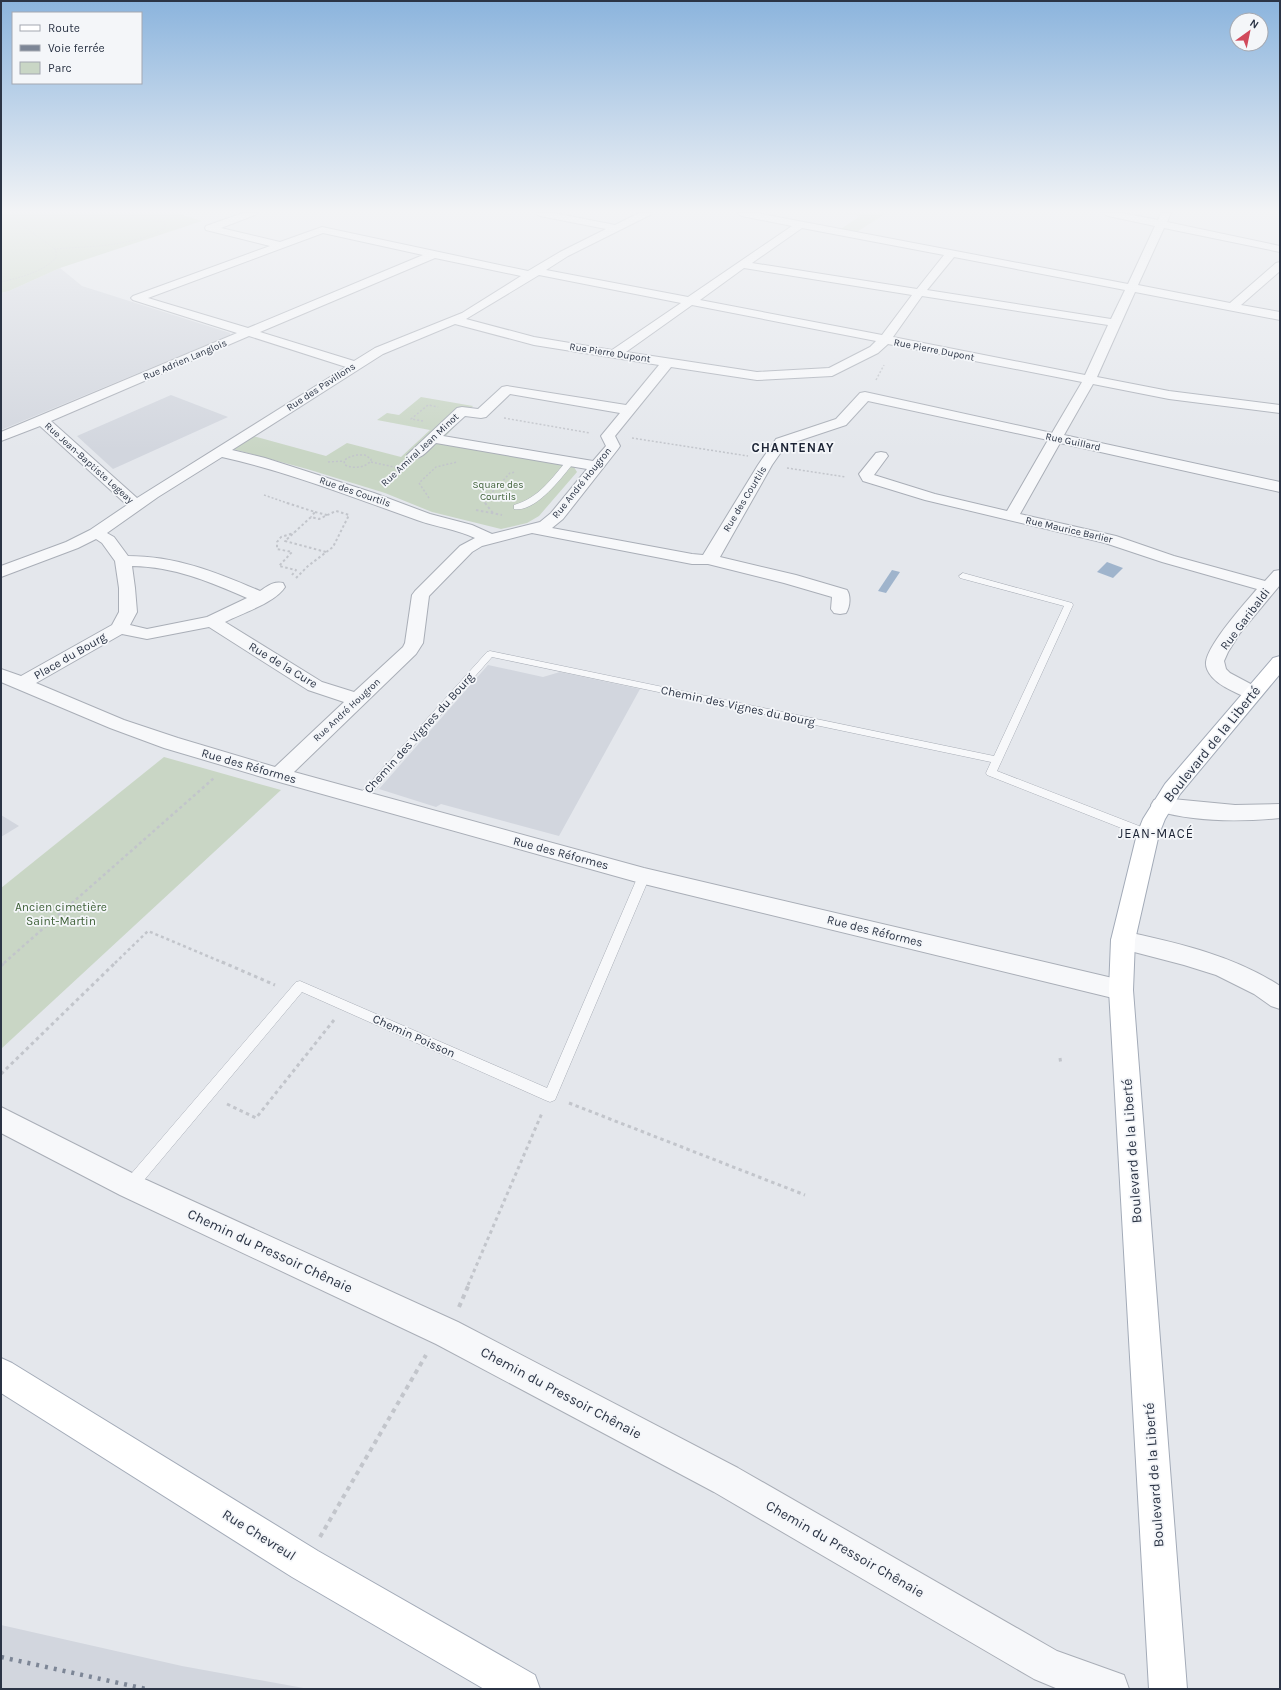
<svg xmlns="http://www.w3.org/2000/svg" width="1281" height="1690" font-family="Karla,sans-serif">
<rect width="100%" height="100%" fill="#e4e7ec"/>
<g fill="#d2d6de">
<path d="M60,268l22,18 148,47v2l-229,95v-137l8,-2z"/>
<path d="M171,395l57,22 -115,52 -36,-33z"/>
<path d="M488,665l55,12 17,-5 80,17 -81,147 -118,-32 -5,3 -57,-18z"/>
<path d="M1,815l18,11 -18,11z"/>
<path d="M1,1625l181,41 127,23h-308z"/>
</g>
<g fill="#c9d6c5">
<path d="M1,213h176l25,8 -142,47 -51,23 -8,2z"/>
<path d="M844,213h42l-29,19 -16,-3 19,-13z"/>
<path d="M421,397l52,9 -28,31 4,7 125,23 3,5 -38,44 -12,7 -26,6 -69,-17 -47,-19 -78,-24 -74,-20 20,-13 73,20 21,-13 54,14 29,-27 -53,-10 10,-7 12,2z"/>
<path d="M164,757l117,33 -280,259v-161z"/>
</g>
<g fill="#9fb4cc">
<path d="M1107,562l16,6 -10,10 -16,-6z"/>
<path d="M892,570l8,2 -14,21 -8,-2z"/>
</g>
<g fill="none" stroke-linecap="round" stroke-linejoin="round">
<g stroke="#a9aeb7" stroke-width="1">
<g id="lane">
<path d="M568,459h3l4,2c-12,15 -39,52 -61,48v-4c25,-7 38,-27 54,-46z"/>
<path d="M963,573l109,30 1,2 -76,166 155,60 1,3 -1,3h-8l-157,-62 -1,-2 5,-11 -499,-105 -127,144h-8l-1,-3 131,-146 3,-1 504,105 70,-150 -104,-28 -1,-2z"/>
<path d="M644,872l4,1 2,3 -95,224 -5,2 -5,-2 -243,-108 -167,199 -5,2 -5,-2 -2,-5 2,-5 171,-199 4,-1 247,107 91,-212 2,-3z"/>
</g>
</g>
<g stroke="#a9aeb7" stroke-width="2">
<g id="street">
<path d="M243,213h14l-2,2 -34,13 59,14 42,-15 206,44 32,-19 46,-23 -66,-13 -5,-3h19l61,12 24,-12h13l-2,2 -82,41 -22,14 142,27 104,-71 -50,-10 -5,-3h20l371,71 27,-58 -47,-10 -5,-3h19l36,7 3,-7h10l-4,9 113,24v6l-116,-24 -26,57 92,18 46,-40 4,-1v9l-39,34 39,7v8l-145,-28 -38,85 72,14 111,14v8l-111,-14 -76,-15 -29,51 216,47v10l-220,-49 -40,71 96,22 58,20 91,25 9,-10 6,-1v15l-40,48 -12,19 -4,9 2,8 4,4 30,16 3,4 -3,4c-12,3 -24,-4 -35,-10 -8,-4 -20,-14 -19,-25 2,-18 39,-59 51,-73l-95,-27 -57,-19 -180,-43 -62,-19 -4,-7 17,-21 5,-1 5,1 2,3 -14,19 61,19 72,17 41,-71 -180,-39 -22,24 -60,20 -14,20 -52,92 76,18 51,15c4,6 3,17 -1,23l-6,1 -6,-1 -3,-4 1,-12 -48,-14 -76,-19h-16l-160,-31 -50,13 -10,6 -43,44 -6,47 -7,11 -122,118 350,96 477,112 9,3 3,7 -3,7 -9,3 -477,-116 -372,-104 -108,-32 -54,-20 -109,-46v-13l20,7 91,-51 7,-13v-24l-4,-27 -13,-18 -6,-4 -18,9 -77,29v-11l65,-24 24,-12 37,-25 -87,-79 -39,15v-9l236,-99 -104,-33 -2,-2 2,-2 137,-50 -64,-16 -1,-2 1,-2zM802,228l142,27 -27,34 -165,-26zM323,233l100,22 -175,73 -100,-30zM954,257l171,33 -14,29 -184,-29zM435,258l86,18 -59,37 -87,35 -21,13 -94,-29zM744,268l168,27 -30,40 -182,-35zM539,275l142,28 -69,47 -78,-13 -68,-18zM922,296l186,29 -23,50 -192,-38zM692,305l184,36 -6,6 -41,21 -72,4 -131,-20zM455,324l79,21 125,20 -33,40 -119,-19 -5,1 -24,22 -16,-2 -5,1 -50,47 2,3c12,3 19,-8 27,-15l151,26 -36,44 -11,9 -48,12 -20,-9 -42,-11 -56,-21 -109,-35 -33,-8 151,-96zM249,336l97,31 -209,131 -86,-77zM888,344l194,38 -30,51 -187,-41 -5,1 -24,26 -60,20 -18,26 -55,90 -11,-1 -140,-26 11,-9 55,-70 2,-3 -5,-10 56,-69 86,13 75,-4 46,-23zM510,394l110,19 -19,23 5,10 -13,15 -150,-25 22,-20 16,2 5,-1zM222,457c67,15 130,40 195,63 19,7 39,9 58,18l-15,8 -45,45 -3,4 -7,48 -2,4 -49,45 -32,-10 -97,-60c17,-9 50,-19 60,-35l-2,-4c-10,-2 -15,3 -23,8 -44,-19 -84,-35 -132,-35l-14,-19 -7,-4 51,-36zM132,566c43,1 76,15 115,32l-40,19 -60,12 -17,-4 7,-13 -2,-24zM209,627l99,63 36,12 -69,65 -97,-29 -54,-18 -88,-37 86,-49 25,5z"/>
<path d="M1162,798l73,7 45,-1v14c-41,4 -86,4 -126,-8l-3,-5 3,-5z"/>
<path d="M1123,931c54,12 110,24 157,55v23l-9,-3 -17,-12 -38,-19 -32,-10 -69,-18 -4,-7 4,-7z"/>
<path d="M1,1107l139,70 318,145 280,146 319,183 67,24 5,14h-71l-24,-10 -320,-187 -278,-148 -316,-149 -119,-62z"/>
</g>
</g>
<g stroke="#a3abb8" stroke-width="2">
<g id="primary">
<path d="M1280,656v18l-100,120 -15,25 -6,15 -24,106 -2,50 54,699h-38l-40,-699 2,-50 26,-106 6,-15 22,-35 108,-126z"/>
<path d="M1,1358l11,5 306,188 217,124 5,14h-56l-192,-112 -291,-184z"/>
</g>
</g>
<g stroke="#c2c5cb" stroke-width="1" stroke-dasharray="1.5 1.5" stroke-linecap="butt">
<path d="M866,220l11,-7"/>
<path d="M54,249c38,-3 77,-2 111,-21v-6l-26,-3 -12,-6"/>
<path d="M1,282c20,-5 40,-9 55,-24v-8l-42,-31 -11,-6"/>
</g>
<g stroke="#c2c5cb" stroke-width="1.5" stroke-dasharray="2 2" stroke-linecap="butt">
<path d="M876,380l8,-15"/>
<path d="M504,418l86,15"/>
<path d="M423,421l-12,-2 17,-14 10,2"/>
<path d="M632,438l116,18"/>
<path d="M356,455h9l6,4v2c-7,7 -17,8 -26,4l-1,-4 3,-3z"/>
<path d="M328,462l16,-1"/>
<path d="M371,462l28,6"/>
<path d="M787,468l59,9"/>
<path d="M385,483l17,-16"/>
<path d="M264,495l26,9"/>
<path d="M429,498l-10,-15 17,-16 21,-5"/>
<path d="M486,504l-2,-3 26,-28 6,-1"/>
</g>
<g stroke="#c2c5cb" stroke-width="2" stroke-dasharray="2.5 2.5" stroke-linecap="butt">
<path d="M287,503l28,9 -4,5"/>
<path d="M485,503l8,10"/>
<path d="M476,510l26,5"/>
<path d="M315,512l12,3"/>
<path d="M292,575l4,-5 -17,-4 13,-14 -15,-3v-7l4,-5 13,-4"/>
<path d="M296,578l12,-12 25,-19 16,-32 -13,-4 -17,8 -8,-2 -26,24 41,11"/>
</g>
<g stroke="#c2c5cb" stroke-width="2.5" stroke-dasharray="3 3" stroke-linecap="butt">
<path d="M4,963l210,-185"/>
<path d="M115,963l33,-32 76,32"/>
</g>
<g stroke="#c2c5cb" stroke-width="3" stroke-dasharray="3.5 3.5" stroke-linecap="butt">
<path d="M222,962l53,23"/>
<path d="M1,966l4,-4"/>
<path d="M1060,1058l1,7"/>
<path d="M1,1074l115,-112"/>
<path d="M569,1103l236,92"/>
<path d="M227,1104l29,14 78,-98"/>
<path d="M468,1285l74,-172"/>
</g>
<g stroke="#c2c5cb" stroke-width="4" stroke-dasharray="4.5 4.5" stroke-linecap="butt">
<path d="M459,1307l10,-23"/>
<path d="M320,1537l106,-182"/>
</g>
<use href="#lane" fill="#f7f8fa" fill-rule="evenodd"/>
<use href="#street" fill="#f7f8fa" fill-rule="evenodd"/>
<use href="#primary" fill="#fff" fill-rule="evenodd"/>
<path stroke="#7d8696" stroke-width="4.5" stroke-dasharray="3 6" stroke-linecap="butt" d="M1,1657l145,32"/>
</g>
<linearGradient id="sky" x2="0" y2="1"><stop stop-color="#8bb4dd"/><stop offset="0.47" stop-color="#f3f4f6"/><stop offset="1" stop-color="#f3f4f6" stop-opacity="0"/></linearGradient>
<rect width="1281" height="450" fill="url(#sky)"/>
<g text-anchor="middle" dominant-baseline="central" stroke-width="3.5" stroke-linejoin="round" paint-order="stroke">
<g font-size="10" fill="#2b3445" stroke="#f4f6f9">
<text transform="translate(934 350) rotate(11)">Rue Pierre Dupont</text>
<text transform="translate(610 353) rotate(9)">Rue Pierre Dupont</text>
<text transform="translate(185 360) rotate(-23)">Rue Adrien Langlois</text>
<text transform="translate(321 387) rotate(-33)">Rue des Pavillons</text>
<text transform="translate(1073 442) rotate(12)">Rue Guillard</text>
<text transform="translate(420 450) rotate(-43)">Rue Amiral Jean Minot</text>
<text transform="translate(89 463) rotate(42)">Rue Jean-Baptiste Legeay</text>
<text transform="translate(582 483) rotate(-51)">Rue André Hougron</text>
<text transform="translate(355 492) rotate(19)">Rue des Courtils</text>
<text transform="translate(745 499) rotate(-59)">Rue des Courtils</text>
<text transform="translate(1069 530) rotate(13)">Rue Maurice Barlier</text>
<text transform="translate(347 710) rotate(-43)">Rue André Hougron</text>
</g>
<g font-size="10" fill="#3f6138" stroke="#f4f6f9">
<text x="498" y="485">Square des<tspan x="498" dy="12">Courtils</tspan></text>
</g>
<g font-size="12" fill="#2b3445" stroke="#f4f6f9">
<text transform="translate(1245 619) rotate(-53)">Rue Garibaldi</text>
<text transform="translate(70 656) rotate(-30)">Place du Bourg</text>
<text transform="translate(283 665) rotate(31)">Rue de la Cure</text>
<text transform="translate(738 706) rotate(12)">Chemin des Vignes du Bourg</text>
<text transform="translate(419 733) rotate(-48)">Chemin des Vignes du Bourg</text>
<text transform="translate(249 766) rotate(16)">Rue des Réformes</text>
<text transform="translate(561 853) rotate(15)">Rue des Réformes</text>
<text transform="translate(875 931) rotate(14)">Rue des Réformes</text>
<text transform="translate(414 1036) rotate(24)">Chemin Poisson</text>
</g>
<g font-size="12" fill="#3f6138" stroke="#f4f6f9">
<text x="61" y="907">Ancien cimetière<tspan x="61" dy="14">Saint-Martin</tspan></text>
</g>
<g font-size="13" font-weight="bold" letter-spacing="1" fill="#1d2536" stroke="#f4f6f9">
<text x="793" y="447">CHANTENAY</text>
</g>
<g font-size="13" letter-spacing="1" fill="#1d2536" stroke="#f4f6f9">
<text x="1156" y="833">JEAN-MACÉ</text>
</g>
<g font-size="14" fill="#2b3445" stroke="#f4f6f9">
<text transform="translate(1212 744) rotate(-51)">Boulevard de la Liberté</text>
<text transform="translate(1132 1151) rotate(-94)">Boulevard de la Liberté</text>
<text transform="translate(270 1251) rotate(25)">Chemin du Pressoir Chênaie</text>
<text transform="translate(561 1393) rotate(28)">Chemin du Pressoir Chênaie</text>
<text transform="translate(1154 1475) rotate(-94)">Boulevard de la Liberté</text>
<text transform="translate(259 1535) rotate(32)">Rue Chevreul</text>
<text transform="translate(845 1549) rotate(30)">Chemin du Pressoir Chênaie</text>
</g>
</g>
<rect width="1281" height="1690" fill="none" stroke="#2b3445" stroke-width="4"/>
<rect x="12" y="12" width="130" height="72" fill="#f4f6f9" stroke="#a4a8b1"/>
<rect x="20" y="25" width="20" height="6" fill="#ffffff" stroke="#a4a8b1"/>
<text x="48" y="32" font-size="12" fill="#2b3445">Route</text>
<rect x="20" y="45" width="20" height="6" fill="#7d8696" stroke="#a4a8b1"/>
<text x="48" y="52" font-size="12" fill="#2b3445">Voie ferrée</text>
<rect x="20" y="62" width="20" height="12" fill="#c9d6c5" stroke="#a4a8b1"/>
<text x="48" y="72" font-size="12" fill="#2b3445">Parc</text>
<g transform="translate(1249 32) rotate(33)"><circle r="19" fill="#f4f6f9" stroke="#a4a8b1"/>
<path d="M0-3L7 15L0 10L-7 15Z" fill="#d1495b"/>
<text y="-6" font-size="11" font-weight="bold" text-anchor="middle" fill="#2b3445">N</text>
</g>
</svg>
